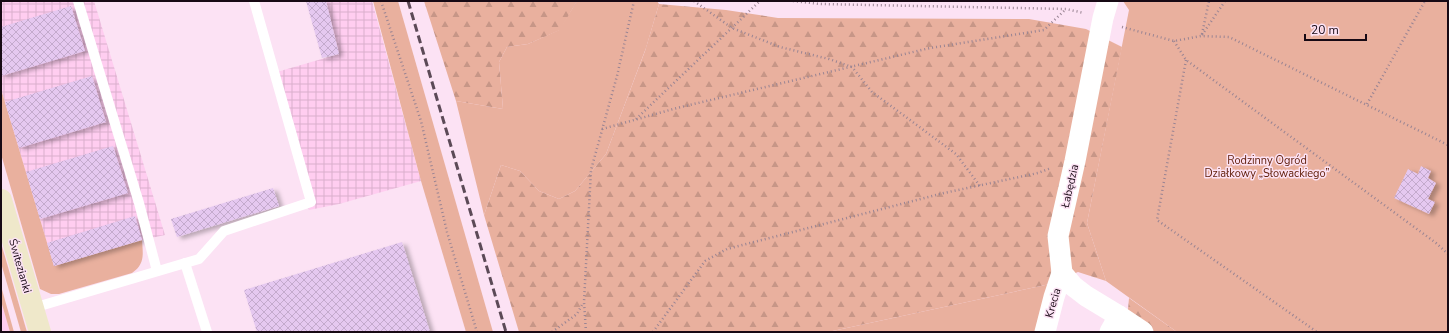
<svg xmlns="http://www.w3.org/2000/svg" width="1449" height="333" font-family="'Nunito Sans',sans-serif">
<defs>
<pattern id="industrial-grid" width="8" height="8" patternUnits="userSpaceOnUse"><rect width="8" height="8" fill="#ffcdf0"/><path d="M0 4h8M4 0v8" fill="none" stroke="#daafcd"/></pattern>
<pattern id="forest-firs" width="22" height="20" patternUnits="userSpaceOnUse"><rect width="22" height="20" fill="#e9b09e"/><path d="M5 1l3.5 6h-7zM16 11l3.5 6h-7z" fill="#c79687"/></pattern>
<pattern id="building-cross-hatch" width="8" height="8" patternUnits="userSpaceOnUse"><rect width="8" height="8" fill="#e5c8f0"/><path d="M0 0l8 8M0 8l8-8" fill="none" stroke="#c4aacd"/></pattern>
<filter id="shadow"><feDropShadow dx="4.5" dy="2.5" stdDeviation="2" flood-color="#0004"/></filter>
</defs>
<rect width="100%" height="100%" fill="#fce2f4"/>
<path fill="#ffcdf0" d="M1,301l9,31h-9z"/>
<g fill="url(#industrial-grid)">
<path d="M1,1h93l71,234 -23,5 -88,26 -53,-177z"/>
<path d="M326,1h46l49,180 -82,23 -30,6 -39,-136 69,-20z"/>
</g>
<g fill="#e9b09e">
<path d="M373,1h25l95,331h-27l-45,-151z"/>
<path d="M577,1h80l2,3 -13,44 -40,106 -31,37 -16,8 -20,-8 -19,-20 -19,-6 -17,50 -28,-114 47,8 -4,-47 8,-15 21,-3 31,-14z"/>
<path d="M1123,1h325v331h-271l-71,-51 -19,-58 42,-213z"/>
<path d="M1,89l53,177 88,-26c1,15 3,24 -10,33l-73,21h-8l-11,-5 -39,-135z"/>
<path d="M1,243l26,89h-6l-20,-69z"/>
<path d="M1050,284l-15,48h-207z"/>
<path d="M1,286l13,46h-4l-9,-31z"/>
</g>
<g fill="url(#forest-firs)">
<path d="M424,1h153l-17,29 -32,14 -21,3 -8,15 4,47 -47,-8z"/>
<path d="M659,4l67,6 52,8 251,1 57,10 36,18 -35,176 19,58 -28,-9 -28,12 -222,48h-309l-35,-117 17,-50 19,6 19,20 20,8 16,-8 31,-37 39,-103z"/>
<path d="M1129,298l48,34h-51z"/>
</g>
<g fill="url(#building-cross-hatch)" filter="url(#shadow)">
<path d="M306,1h20l13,53 -17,4z"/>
<path d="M71,6l14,45 -84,25v-49z"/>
<path d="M92,76l14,46 -87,26 -14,-46z"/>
<path d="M113,146l15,47 -88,26 -14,-47z"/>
<path d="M1421,166l10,5 -3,7 8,5 -8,16 7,3 -6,12 -35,-16 14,-29 10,5z"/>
<path d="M273,188l6,18 -102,31 -6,-18z"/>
<path d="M135,216l7,24 -88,26 -7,-23z"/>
<path d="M402,242l28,90h-173l-13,-42z"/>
</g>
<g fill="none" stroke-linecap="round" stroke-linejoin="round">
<g stroke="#998493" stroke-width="2.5" stroke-dasharray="1 3" stroke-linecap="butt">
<path d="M381,1l40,120 26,111 30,100"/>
<path d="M694,1l38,27 48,19 49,12 23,8 20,25 84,62 24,32"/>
<path d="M793,1l27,3 246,5 18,4"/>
<path d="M1122,27l52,14 27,-5 28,1 219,108"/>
<path d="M1202,34l7,-33"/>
<path d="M1202,35l23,-34"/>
<path d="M1174,41l12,19 250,183 12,11"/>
<path d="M1186,60l-29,160 160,112"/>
<path d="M1367,104l58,-103"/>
<path d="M636,119l124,-118"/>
<path d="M602,129l75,-21 253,-60 114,-18 22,-21"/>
<path d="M552,332l25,-18 6,-11"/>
<path d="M586,332l-2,-30 7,-132 26,-94 17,-75"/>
<path d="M653,332l52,-71 22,-12 217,-56 94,-20 13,-5"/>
</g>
<g stroke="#fff" stroke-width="10">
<path d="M78,1l61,202 18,68"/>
<path d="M185,263l22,69"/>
<path d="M33,308l166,-49 25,-28 87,-29 -57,-201"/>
</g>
<g stroke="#fff" stroke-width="21">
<path d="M1108,1l-5,17 -28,143 -17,75 4,37 11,13 13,10 33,20 24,16"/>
<path d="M1045,332l9,-35 8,-24"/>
<path d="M1110,332l9,-16"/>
</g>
<path stroke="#efe8ca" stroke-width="22" d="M1,200l39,132"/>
<path stroke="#5c4a57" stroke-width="3" stroke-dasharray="8 4" stroke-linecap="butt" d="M408,1l98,331"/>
</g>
<g text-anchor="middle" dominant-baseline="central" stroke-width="3" stroke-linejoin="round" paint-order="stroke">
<g font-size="11" fill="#63210d" stroke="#fce2f4">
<text x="1267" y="160">Rodzinny Ogród<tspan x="1267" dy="13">Działkowy „Słowackiego”</tspan></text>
</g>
<g font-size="11" fill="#170914" stroke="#fce2f4">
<text transform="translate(1070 186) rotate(-77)">Łabędzia</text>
<text transform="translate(20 266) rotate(74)">Świtezianki</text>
<text transform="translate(1053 303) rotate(-74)">Krecia</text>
</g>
</g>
<rect width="1449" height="333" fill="none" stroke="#170914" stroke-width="4"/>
<path d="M1305 34v6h61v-6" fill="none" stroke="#170914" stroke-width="2"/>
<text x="1311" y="34" font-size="12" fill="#170914" stroke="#fce2f4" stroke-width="3" paint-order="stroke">20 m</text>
</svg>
